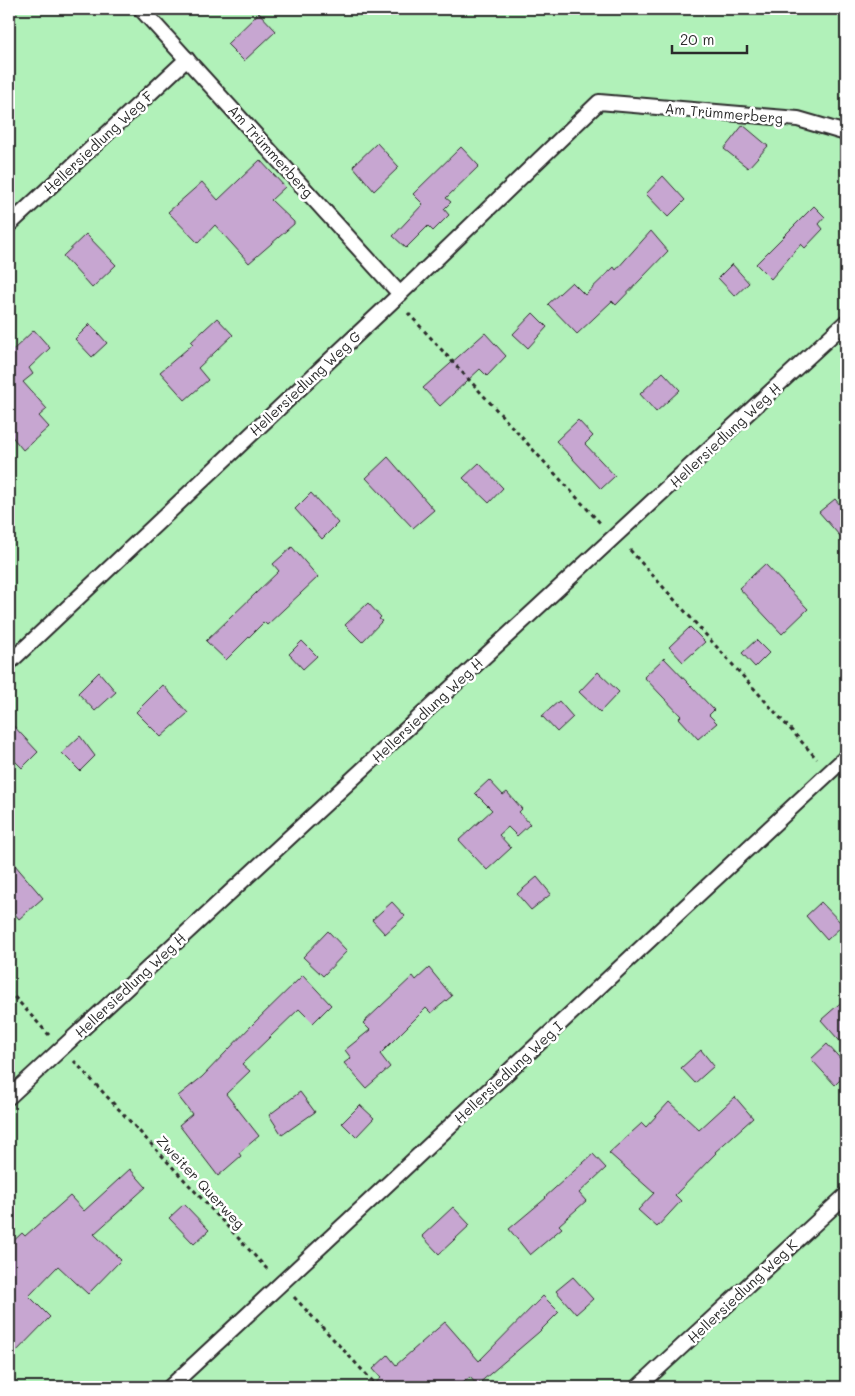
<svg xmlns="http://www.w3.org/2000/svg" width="855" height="1396" font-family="Mali,sans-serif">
<rect width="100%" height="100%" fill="#fff"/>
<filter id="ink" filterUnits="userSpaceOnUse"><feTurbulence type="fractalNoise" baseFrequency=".02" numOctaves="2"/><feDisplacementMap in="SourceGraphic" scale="10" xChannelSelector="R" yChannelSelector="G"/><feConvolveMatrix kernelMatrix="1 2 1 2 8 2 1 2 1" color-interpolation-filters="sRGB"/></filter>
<g filter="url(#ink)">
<rect fill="#b1f1b9" stroke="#6e8e72" x="9" y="9" width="837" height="1378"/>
<g fill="#c7a6d1" stroke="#2b2b2b">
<path d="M259,13l17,18 -32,30 -17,-17z"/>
<path d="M743,125l25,21 -20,22 -24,-19z"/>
<path d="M377,143l22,24 -25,24 -21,-25z"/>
<path d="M461,147l18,19 -33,32 5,4 -7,7 5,6 -16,16 -5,-5 -22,22 -13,-12 30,-32 -10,-10z"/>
<path d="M260,160l25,27 -14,13 23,22v2l-45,39 -34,-38 -17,18 -30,-31 34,-30 16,18z"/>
<path d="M663,176l22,24 -17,17 -22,-23z"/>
<path d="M814,206l11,11 -6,7 4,5 -18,19 -4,-4 -30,35 -15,-15z"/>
<path d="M651,231l17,20 -52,54 -4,-4 -35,33 -29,-30 24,-22 13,13 29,-28 2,3z"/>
<path d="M86,234l30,31 -24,23 -29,-32z"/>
<path d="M732,264l17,19 -14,13 -17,-18z"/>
<path d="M533,313l14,14 -19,21 -15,-14z"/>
<path d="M217,318l16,17 -35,33 10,12 -23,20 -25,-28 33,-28 -2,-2z"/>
<path d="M90,324l17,19 -15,14 -17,-18z"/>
<path d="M34,330l16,18 -21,20 4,6 -10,8 24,27 -8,7 10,11 -26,23 -14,-17v-88l4,5z"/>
<path d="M485,333l21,23 -19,20 -7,-7 -40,37 -17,-18z"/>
<path d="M663,372l17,18 -24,22 -16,-18z"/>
<path d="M578,420l15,16 -8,8 30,32 -14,13 -45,-48z"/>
<path d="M388,457l46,53 -21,18 -47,-50z"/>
<path d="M479,463l24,25 -14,15 -26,-25z"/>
<path d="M311,493l27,30 -16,16 -27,-30z"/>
<path d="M835,499l11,13v31l-27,-31z"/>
<path d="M292,547l26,30 -51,48 -3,-3 -38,38 -20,-19 73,-70 -6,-7z"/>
<path d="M765,564l43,45 -26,25 -43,-46z"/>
<path d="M368,603l13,14 -2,2 3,2 -20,21 -17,-17z"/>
<path d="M690,627l15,15 -22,20 -14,-15z"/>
<path d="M756,640l13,13 -14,14 -13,-14z"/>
<path d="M302,641l15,15 -14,13 -14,-15z"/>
<path d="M664,658l50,52 -5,5 8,8 -19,16 -19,-21 2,-2 -37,-39z"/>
<path d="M99,672l17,20 -21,19 -17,-18z"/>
<path d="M598,672l21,20 -19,20 -21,-20z"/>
<path d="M163,685l25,28 -27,24 -25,-25z"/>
<path d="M559,701l14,16 -16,15 -15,-16z"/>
<path d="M9,721l29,31 -16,16 -13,-13z"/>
<path d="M80,736l15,20 -15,15 -18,-18z"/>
<path d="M489,780l14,15 4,-3 15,17 -3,3 11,12 -13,12 -9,-9 -9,8 12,13 -24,22 -28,-30 33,-30 -17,-17z"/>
<path d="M9,858l34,40 -24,21 -10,-12z"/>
<path d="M537,877l14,17 -20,16 -14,-16z"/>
<path d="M392,902l13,14 -20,18 -13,-14z"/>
<path d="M821,902l22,23 -16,15 -21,-24z"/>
<path d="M328,931l19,20 -24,25 -20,-19z"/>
<path d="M429,968l23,28 -21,17 -5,-5 -46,46 10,13 -24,21 -22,-25 7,-5 -6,-8 25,-20 -7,-7 50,-47 3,4z"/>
<path d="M303,975l28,30 -18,18 -14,-14 -57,55 8,7 -24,23 33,42 -20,17 2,3 -23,20 -39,-51 13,-11 -14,-18 24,-19 50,-52z"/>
<path d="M846,998v50l-25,-28z"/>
<path d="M827,1044l19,21v9l-11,11 -24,-26z"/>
<path d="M701,1050l13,16 -19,17 -14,-15z"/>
<path d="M300,1092l15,20 -33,23 -13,-20z"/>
<path d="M735,1097l18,21 -38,34 1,1 -41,42 6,6 -24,26 -19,-17 16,-17 -45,-40 33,-30 4,4 23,-25 30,28z"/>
<path d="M360,1105l14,13 -18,19 -14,-14z"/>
<path d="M593,1154l13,14 -27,25 7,8 -27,24 3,3 -32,27 -21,-26 37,-31 -1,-1z"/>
<path d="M130,1169l16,18 -52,47 27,26 -33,34 -30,-28 -29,30 21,21 -41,42v-114l13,-12 3,3 45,-40 14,15z"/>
<path d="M184,1204l25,26 -15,14 -25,-26z"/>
<path d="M453,1207l17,18 -31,29 -17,-18z"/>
<path d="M573,1277l20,22 -17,15 -20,-23z"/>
<path d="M543,1296l16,16 -20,20 -62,53 -7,-8 -12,10h-87l10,-9 -8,-9 15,-14 8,10 49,-43 34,39z"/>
</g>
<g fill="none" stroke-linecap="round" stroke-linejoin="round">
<g stroke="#2b2b2b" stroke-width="18">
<g id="lane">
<path d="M141,9l259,285"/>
<path d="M9,225l178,-166"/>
<path d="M9,663l391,-369 199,-192 199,17 48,14"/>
<path d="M9,1097l837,-775"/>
<path d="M170,1387l676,-630"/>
<path d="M638,1387l208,-192"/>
</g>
</g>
<g stroke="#2b2b2b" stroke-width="3" stroke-dasharray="4 4" stroke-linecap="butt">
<path d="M408,313l193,211"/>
<path d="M630,550l187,209"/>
<path d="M9,991l40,44"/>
<path d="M74,1061l193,208"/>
<path d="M294,1297l84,90"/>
</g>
<use href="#lane" stroke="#fff" stroke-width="14"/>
</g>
</g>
<g text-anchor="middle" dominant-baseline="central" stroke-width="5" stroke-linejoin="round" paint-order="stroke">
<g font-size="14" fill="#2b2b2b" stroke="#fff">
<text transform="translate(724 113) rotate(5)">Am Trümmerberg</text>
<text transform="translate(98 142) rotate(-43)">Hellersiedlung Weg F</text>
<text transform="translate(271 151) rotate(48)">Am Trümmerberg</text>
<text transform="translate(305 383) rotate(-43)">Hellersiedlung Weg G</text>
<text transform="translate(725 435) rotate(-43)">Hellersiedlung Weg H</text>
<text transform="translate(427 710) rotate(-43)">Hellersiedlung Weg H</text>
<text transform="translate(130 985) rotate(-43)">Hellersiedlung Weg H</text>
<text transform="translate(508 1072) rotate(-43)">Hellersiedlung Weg I</text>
<text transform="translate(201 1182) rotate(47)">Zweiter Querweg</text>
<text transform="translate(742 1291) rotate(-43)">Hellersiedlung Weg K</text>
</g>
</g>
<rect width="855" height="1396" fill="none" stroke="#fff" stroke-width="30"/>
<rect x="15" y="15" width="825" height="1366" fill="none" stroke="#2b2b2b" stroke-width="2" filter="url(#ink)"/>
<path d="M672 45v8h75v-8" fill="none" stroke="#2b2b2b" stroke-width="2.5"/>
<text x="680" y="45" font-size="15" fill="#2b2b2b" stroke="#ffffff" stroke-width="4" paint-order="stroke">20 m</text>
</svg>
